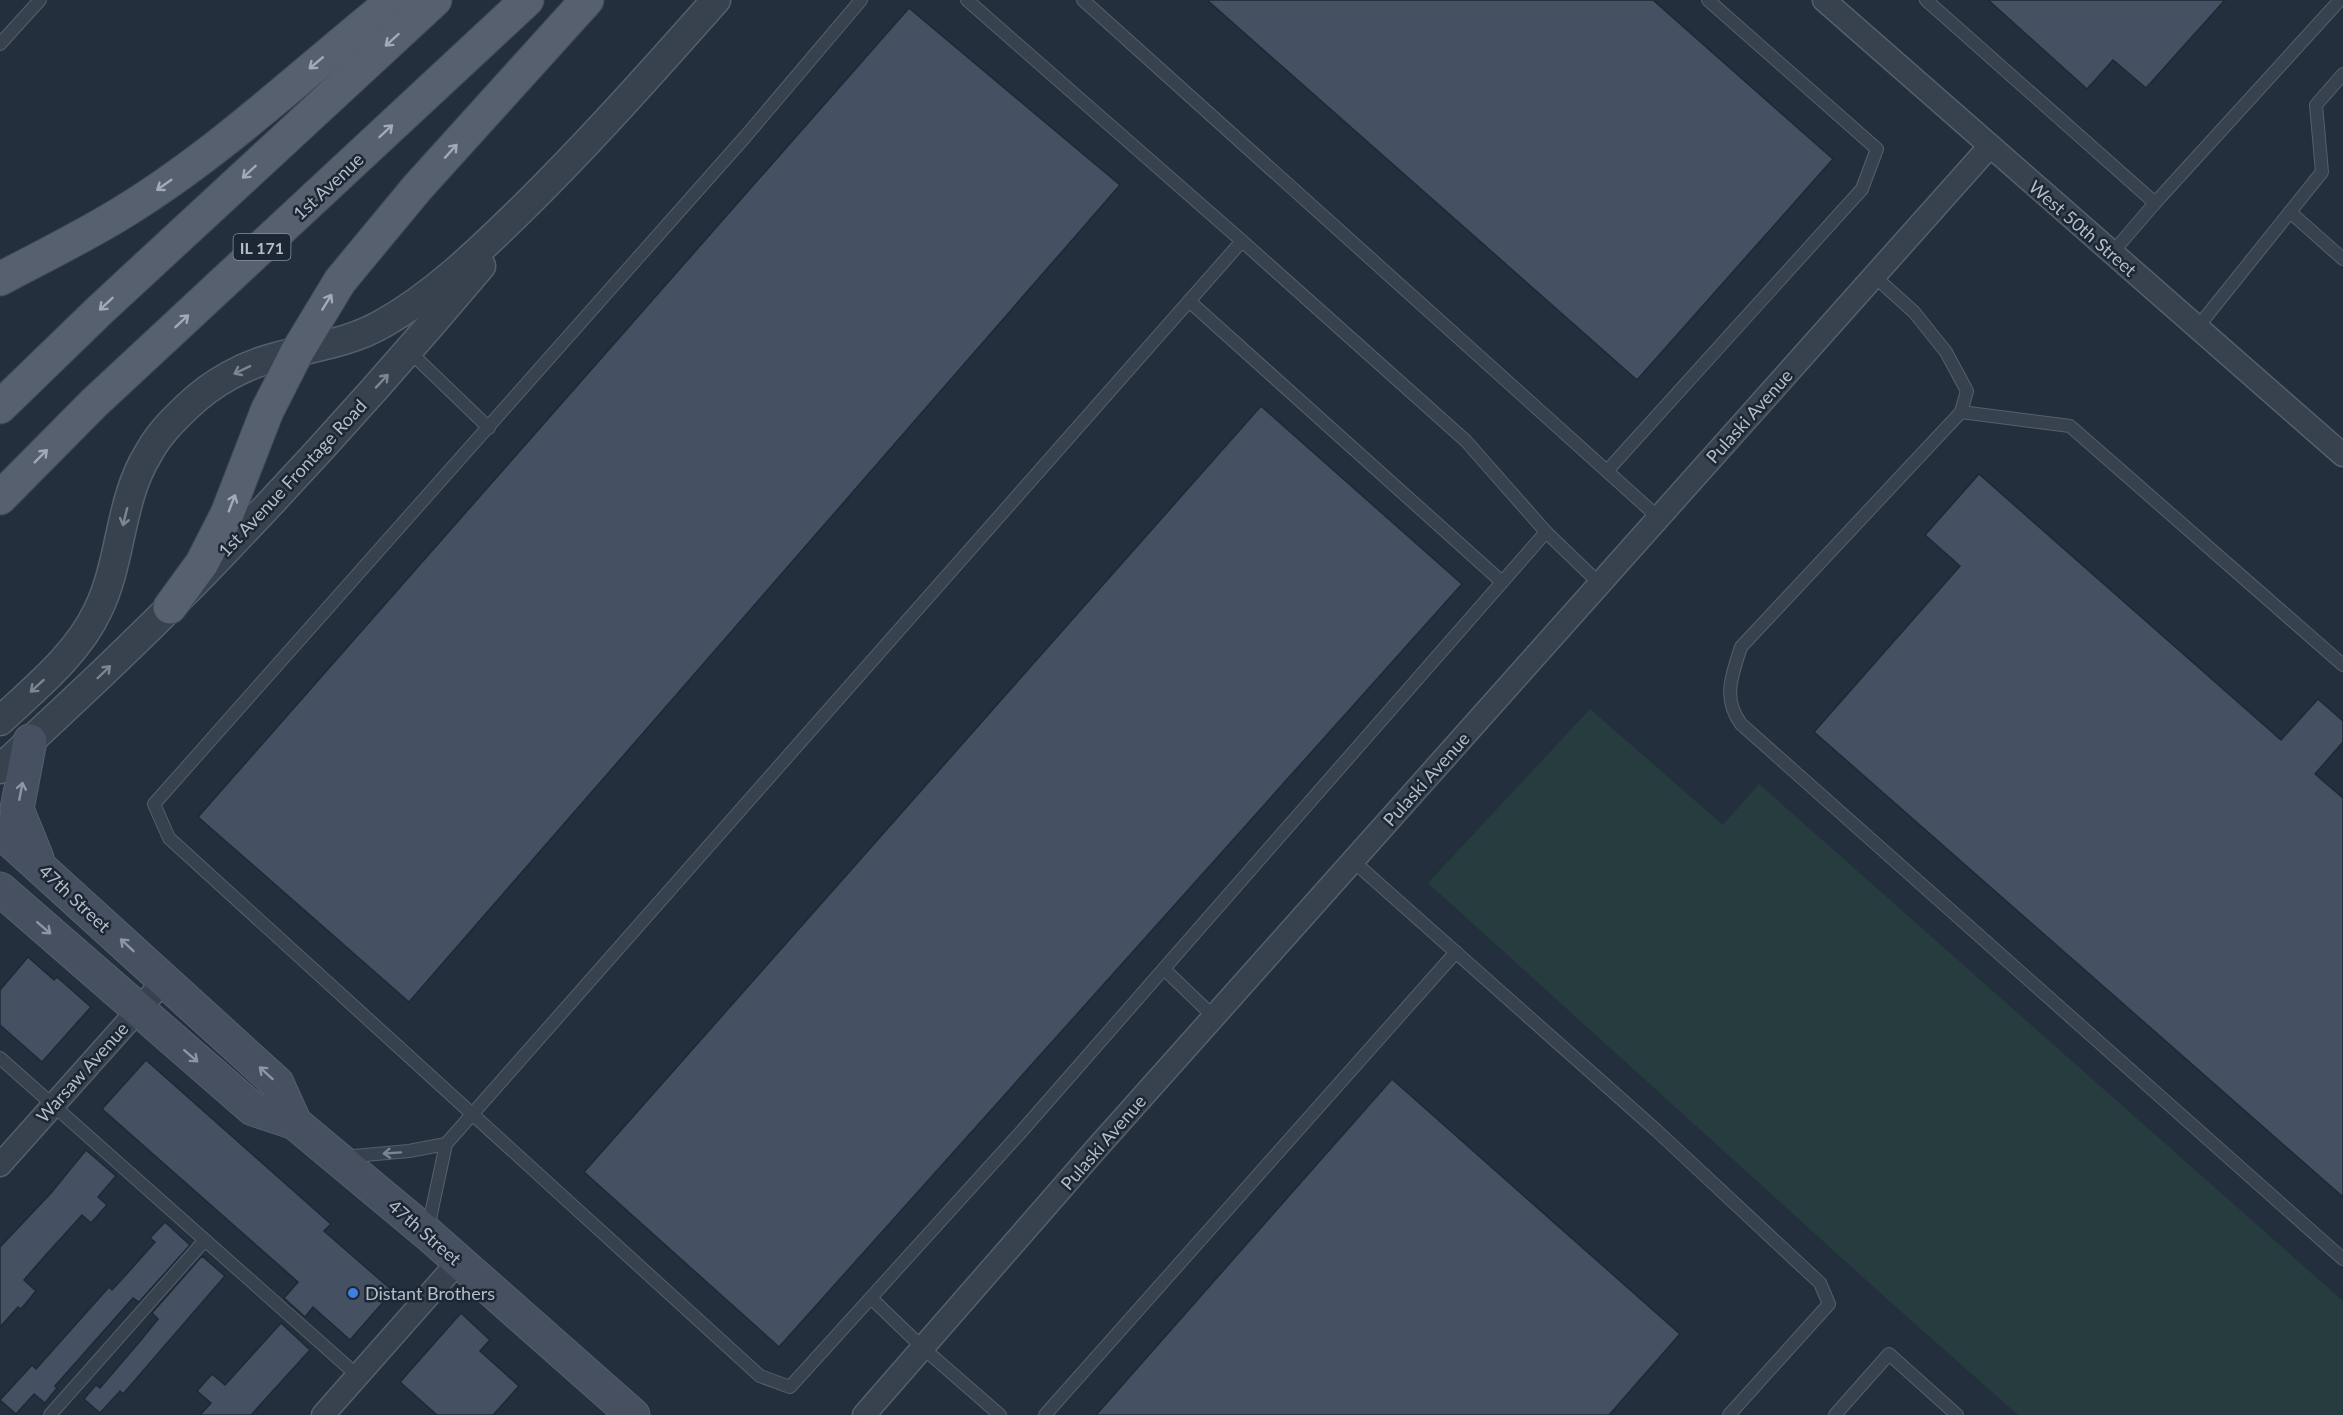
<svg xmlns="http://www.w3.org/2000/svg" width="2343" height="1415" font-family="Lato,sans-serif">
<rect width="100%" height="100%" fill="#242f3e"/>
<path fill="#263c3f" d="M1590,709l133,116 36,-41 584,517v114h-325l-131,-116 -459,-416z"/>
<g fill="#455162" stroke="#1f2835" stroke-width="1.5">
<path d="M1207,0h446l180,159 -196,221z"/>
<path d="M1988,0h237l-79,88 -33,-28 -26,29z"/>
<path d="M909,8l211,177 -711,817 -211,-185z"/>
<path d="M1261,406l201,178 -683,763 -195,-175z"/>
<path d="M1979,474l302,266 37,-41 25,22v21l-28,32 28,24v399l-529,-465 146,-166 -35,-31z"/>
<path d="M28,957l26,23 3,-3 34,30 -49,55 -42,-37v-35z"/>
<path d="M146,1060l185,164 -7,7 69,60 -43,49 -37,-33 -8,10 -21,-19 14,-16 -196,-173z"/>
<path d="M1392,1079l288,255 -71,81h-513z"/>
<path d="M86,1150l30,26 -18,21 9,8 -16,18 -9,-8 -38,42 -20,23 12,11 -15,18 -3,-2 -18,20v-80l51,-54z"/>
<path d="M165,1222l25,23 -51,57 -6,-4 -78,88 2,2 -12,15 -11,-9 -18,20 -16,-14 32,-35 4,4 73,-82 3,3 20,-22 23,-26 -5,-4z"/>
<path d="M202,1256l23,20 -102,118 -3,-3 -20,22 -16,-14 12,-14 4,3 41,-48 17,-21 -6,-6z"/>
<path d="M461,1313l29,27 -10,11 39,35 -26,29h-56l-37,-33z"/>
<path d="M281,1323l29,27 -59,65h-51l11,-12 -14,-12 15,-17 13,11z"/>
</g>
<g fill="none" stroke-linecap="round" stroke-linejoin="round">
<g stroke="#565f6c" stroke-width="14">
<g id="service">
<path d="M861,0l-116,137 -591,667 15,34 591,538 30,11 231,-255 525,-600"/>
<path d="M967,0l275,241 224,200 80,91 54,52"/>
<path d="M1083,0l576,518"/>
<path d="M1926,0l229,203 -43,50"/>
<path d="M0,44l40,-44"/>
<path d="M2155,203l185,-203"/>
<path d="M2290,212l53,47"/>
<path d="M1874,276l40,36 32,40 21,39 -6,21 -220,235c-9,28 -19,51 0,77l602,535"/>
<path d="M1189,301l313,281"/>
<path d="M2197,328l125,-156 -6,-67 27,-31"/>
<path d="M409,351l80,77"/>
<path d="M1961,412l109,14 273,239"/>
<path d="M1607,471l255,-282 15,-40 -169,-149"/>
<path d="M1353,861l303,269 164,153 9,21 -100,111"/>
<path d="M1164,969l50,48"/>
<path d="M0,1058l358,318"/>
<path d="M343,1157l66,-6 37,-7"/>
<path d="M428,1228l18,-84 796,-903"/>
<path d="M871,1298l52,50 77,67"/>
<path d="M50,1415l155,-175"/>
<path d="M1045,1415l411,-463"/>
<path d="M1835,1415l54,-61 68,61"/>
</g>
</g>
<g stroke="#565f6c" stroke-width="25">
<g id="minor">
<path d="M1824,0l519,455"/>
<path d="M0,1165l165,-185"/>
<path d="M323,1415l136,-154"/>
<path d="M864,1415l232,-266 894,-1003"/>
</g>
</g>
<g stroke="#565f6c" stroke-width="31">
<g id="tertiary">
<path d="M0,721c35,-33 77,-66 98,-111 24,-49 21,-109 50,-156 10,-19 25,-34 41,-49 23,-22 55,-40 87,-48 36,-10 73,-14 106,-33 52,-29 97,-73 139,-114 68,-67 132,-139 195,-210"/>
<path d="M0,769c78,-72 156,-145 229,-222 87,-91 171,-185 252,-281"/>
</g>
</g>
<g stroke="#565f6c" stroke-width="35">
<g id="secondary">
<path d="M30,741l-13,68 20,49"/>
<path d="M0,831l277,252 18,40"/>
<path d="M0,889l253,220 42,14 132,110 206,182"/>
</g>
</g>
<g stroke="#414a57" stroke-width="35">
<g id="primary">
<path d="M0,279c43,-23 87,-44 128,-70 96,-60 179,-139 266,-209"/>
<path d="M0,407l100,-97 335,-310"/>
<path d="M0,498l94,-95 433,-403"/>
<path d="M170,607l32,-44 25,-49 40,-103 30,-59 43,-71 77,-93 170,-188"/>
</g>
</g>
<use href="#service" stroke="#38414e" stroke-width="12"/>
<use href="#minor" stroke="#38414e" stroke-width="22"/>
<use href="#tertiary" stroke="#38414e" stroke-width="28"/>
<use href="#secondary" stroke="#465061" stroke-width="33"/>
<use href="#primary" stroke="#56606e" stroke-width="33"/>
</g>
<defs><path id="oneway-shaft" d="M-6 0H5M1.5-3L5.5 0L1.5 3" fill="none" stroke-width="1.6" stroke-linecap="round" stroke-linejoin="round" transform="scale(1.5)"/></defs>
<g stroke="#a1aab7">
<use href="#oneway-shaft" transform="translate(392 40) rotate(138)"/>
<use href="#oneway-shaft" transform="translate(316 63) rotate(140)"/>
<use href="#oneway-shaft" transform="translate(386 131) rotate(-43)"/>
<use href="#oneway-shaft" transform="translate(451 151) rotate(-48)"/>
<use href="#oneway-shaft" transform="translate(249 172) rotate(137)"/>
<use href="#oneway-shaft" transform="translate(164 185) rotate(145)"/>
<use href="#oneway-shaft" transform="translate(327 302) rotate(-59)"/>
<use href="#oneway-shaft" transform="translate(106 304) rotate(137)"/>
<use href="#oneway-shaft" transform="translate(182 321) rotate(-43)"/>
<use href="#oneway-shaft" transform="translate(41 456) rotate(-45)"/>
<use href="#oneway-shaft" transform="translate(232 503) rotate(-69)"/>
</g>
<g stroke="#7c8592">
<use href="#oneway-shaft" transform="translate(242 370) rotate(154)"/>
<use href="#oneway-shaft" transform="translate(382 381) rotate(-47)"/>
<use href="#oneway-shaft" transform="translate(125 517) rotate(104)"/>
<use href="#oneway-shaft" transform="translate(104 672) rotate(-44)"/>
<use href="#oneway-shaft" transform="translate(37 686) rotate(138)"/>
<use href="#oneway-shaft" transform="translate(392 1153) rotate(176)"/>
</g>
<g stroke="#8e96a5">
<use href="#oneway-shaft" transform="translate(21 791) rotate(-79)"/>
<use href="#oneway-shaft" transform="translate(44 928) rotate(41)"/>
<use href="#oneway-shaft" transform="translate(127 945) rotate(-137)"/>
<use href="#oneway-shaft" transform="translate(191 1056) rotate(41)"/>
<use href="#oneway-shaft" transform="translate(266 1073) rotate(-138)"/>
</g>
<circle fill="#3f7fe0" stroke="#1d2633" stroke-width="2" cx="353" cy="1293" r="6"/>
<g text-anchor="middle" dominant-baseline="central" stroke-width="5" stroke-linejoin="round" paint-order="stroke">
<rect fill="#1d2633" stroke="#878f9c" stroke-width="1.5" x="233.5" y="234" width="57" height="26" rx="4.5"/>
<g font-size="16" font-weight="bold" fill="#b4bcc9">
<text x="262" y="247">IL 171</text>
</g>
<g font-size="18" fill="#b4bcc9" stroke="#1d2633">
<text transform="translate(328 186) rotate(-43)">1st Avenue</text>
<text transform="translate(2083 228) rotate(41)">West 50th Street</text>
<text transform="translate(1749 416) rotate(-48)">Pulaski Avenue</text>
<text transform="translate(292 478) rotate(-47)">1st Avenue Frontage Road</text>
<text transform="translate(1426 779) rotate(-48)">Pulaski Avenue</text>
<text transform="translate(75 898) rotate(43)">47th Street</text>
<text transform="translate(82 1072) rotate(-48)">Warsaw Avenue</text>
<text transform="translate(1103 1142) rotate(-49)">Pulaski Avenue</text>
<text transform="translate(425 1232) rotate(41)">47th Street</text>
</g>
<g font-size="18" fill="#b4bcc9" stroke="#1d2633" text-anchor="start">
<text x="365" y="1293">Distant Brothers</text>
</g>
</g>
</svg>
